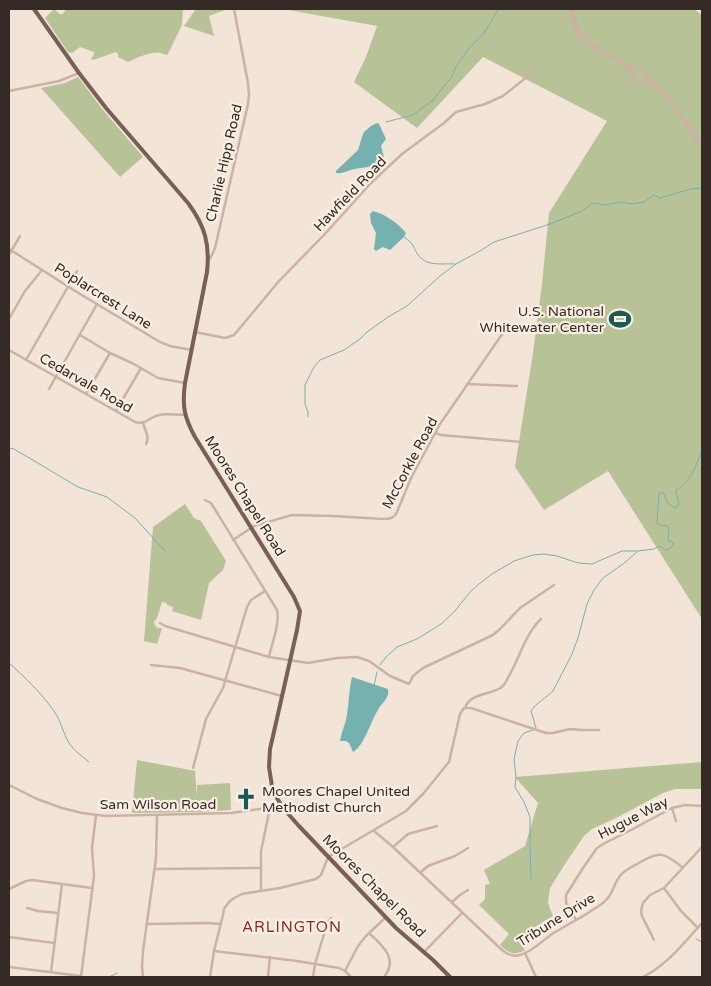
<svg xmlns="http://www.w3.org/2000/svg" width="711" height="986" font-family="'Varela Round',sans-serif">
<rect width="100%" height="100%" fill="#f3e4d8"/>
<g fill="#b7c297">
<path d="M65,9h118l-1,16 -14,29 -2,1c-11,-6 -27,2 -38,7l-10,-5v-3l-2,-2 -23,8 -2,-1 3,-5v-2l-14,-5 -8,6 -4,-1 -23,-34 8,-8h2l5,4h2l3,-3z"/>
<path d="M196,9h32l-19,7 5,20 -30,-10z"/>
<path d="M283,9h411l8,6v604l-94,-148 -64,39 -29,-43 18,-114 9,-69 7,-71 58,-92 -124,-64 -66,71 -63,-46 12,-25 11,-31z"/>
<path d="M78,77l25,33 40,47 -23,20 -79,-89 24,-5z"/>
<path d="M185,504l9,14 7,3 25,40 -3,9 -14,13 -8,37 -29,-9 1,-4 -6,-2v-2l-5,-1 -5,16 -3,4 1,4 3,2h4l-5,16 -13,-3 9,-114z"/>
<path d="M137,760l58,11 2,28v-14l33,-2 1,27 -33,2 -66,1z"/>
<path d="M702,762v27h-27l-12,4 -47,25 -24,11 -8,7 -19,28 -15,24 -2,14 2,7 3,7 -36,22 8,12c-12,6 -16,3 -25,-5l9,-11 -30,-29 6,-6v-14l5,-1 -6,-14 41,-24 13,-43 -23,-26z"/>
</g>
<g fill="#75b1af">
<path d="M377,123l2,1 7,15 -5,7 3,11 -1,4c-9,6 -17,6 -28,8 -7,1 -12,5 -19,4v-2l22,-21 4,-13 2,-5 7,-6z"/>
<path d="M373,211c12,3 25,12 33,22l-2,4 -14,13 -7,-3 -7,4 -2,-2 2,-16 -5,-10 -1,-9z"/>
<path d="M352,677l36,12c0,3 1,4 -1,8 -2,5 -7,8 -9,13 -8,12 -13,35 -25,42l-4,-9 -3,-2h-6c1,-9 6,-17 7,-27 2,-12 2,-25 5,-37z"/>
</g>
<g fill="none" stroke-linecap="round" stroke-linejoin="round">
<g stroke="#75b1af" stroke-width="1">
<path d="M386,122l27,-7 19,-14 19,-23 6,-13 12,-17 14,-14 7,-10 8,-15"/>
<path d="M404,237c12,8 8,10 15,19 9,11 24,7 36,8"/>
<path d="M308,417v-5l-3,-8v-19l9,-18 6,-7 24,-10 16,-11 7,-7 21,-15 19,-11 33,-30 16,-12 24,-13 14,-9 56,-18 32,-13 10,-8 13,2 16,-3 11,2 12,-2 10,-7 6,3 31,-9 11,-1"/>
<path d="M702,440v1"/>
<path d="M9,448l5,1 17,10 47,28 29,10 28,21 30,33"/>
<path d="M9,663c17,15 32,30 45,48 7,10 9,22 15,32 5,8 13,13 20,19"/>
<path d="M380,665l6,-8 11,-10 20,-8 24,-15 13,-12 17,-21 8,-7 13,-10 22,-13 19,-6 11,-1 13,2 21,7 14,1 30,-13h16l16,-2 5,-3 7,4 4,-1 4,-6 -6,-3 1,-11 -2,-3 -8,-1 -2,-2 2,-29 1,-1 3,-1 4,10 7,6 4,-2c2,-6 -2,-11 -2,-16 14,-7 21,-26 26,-40"/>
<path d="M374,686l3,-14"/>
<path d="M536,728l-5,-17c6,-9 15,-13 22,-20l19,-37 6,-16 9,-34 7,-14 9,-12 20,-14 14,-12"/>
<path d="M531,879l-1,-35v-27l-6,-15 -9,-15 1,-10 -2,-18 4,-18 6,-8 9,-3"/>
<path d="M696,939l6,3"/>
<path d="M109,977l8,-4"/>
</g>
<g stroke="#cbb2a3" stroke-width="2.5">
<path d="M570,9c4,41 36,40 62,63"/>
<path d="M572,9c4,25 18,33 38,46 8,4 16,10 24,13"/>
<circle cx="639" cy="74" r="7"/>
<path d="M645,75l20,17 37,52"/>
<path d="M643,79c26,13 44,48 59,71"/>
<path d="M9,91l50,-10 20,-8"/>
<path d="M9,249l71,45 80,48 10,4 22,4"/>
<path d="M9,255l11,-19"/>
<path d="M208,261l4,-6 3,-7 33,-144 1,-9 -1,-12 -14,-74"/>
<path d="M9,319l16,-28 17,-21"/>
<path d="M195,332l30,6 9,-3 45,-54 45,-46 47,-52 31,-29 42,-31 12,-11 29,-8 18,-8 25,-20 4,-6"/>
<path d="M80,335l30,18 22,10 26,15 27,5"/>
<path d="M9,350l126,72c12,3 14,-5 24,-7 8,-2 18,0 26,0"/>
<path d="M26,360l51,-89"/>
<path d="M467,384l50,2"/>
<path d="M49,389l48,-85"/>
<path d="M86,394l24,-41"/>
<path d="M116,411l25,-43"/>
<path d="M143,423c2,7 7,15 3,21"/>
<path d="M435,433l6,2 80,7"/>
<path d="M205,500l6,3 66,107c3,13 -5,33 -8,47"/>
<path d="M233,540l21,-14 38,-11 41,1 51,3c6,0 10,-1 13,-7l14,-34 29,-54 65,-94"/>
<path d="M160,623l5,3 104,31 39,6 29,-5 20,-1 12,4 21,15 19,8 4,-8 10,-8 70,-33 7,-6 20,-21 34,-23"/>
<path d="M151,665l29,3 102,28"/>
<path d="M465,708c4,-15 27,-13 37,-21 3,-3 6,-9 8,-13 10,-18 16,-41 31,-55"/>
<path d="M193,768l13,-49 17,-31 24,-81 4,-7 14,-9"/>
<path d="M9,785l28,14 25,9 20,5 24,3 125,-3 51,-7"/>
<path d="M672,808l4,13"/>
<path d="M374,831l19,16 109,103c6,5 11,7 18,5 12,-3 22,-14 32,-21 13,-8 27,-15 39,-23 6,-4 12,-7 16,-12 6,-6 7,-16 13,-23 4,-6 12,-9 19,-13 20,-12 25,-11 43,4"/>
<path d="M393,847l15,-13 29,-8"/>
<path d="M155,869l105,-1"/>
<path d="M421,872l7,-6 27,-10 13,-8"/>
<path d="M664,888l17,23 17,17"/>
<path d="M9,889l17,-8 6,-1 60,8"/>
<path d="M261,891v-40l9,-43"/>
<path d="M452,902l8,-7 8,-5"/>
<path d="M27,908l11,3 20,2"/>
<path d="M576,920l-10,-17v-8l17,-27 14,-20 8,-5 26,-13 41,-22 13,-3 17,1"/>
<path d="M147,924l60,-1 13,1"/>
<path d="M369,933c13,12 30,26 15,44"/>
<path d="M9,937l45,6"/>
<path d="M654,940l-12,-24 -1,-5 2,-8 7,-8 14,-7 38,-41"/>
<path d="M214,951l83,10 42,7 6,3 6,6"/>
<path d="M424,952l38,-39"/>
<path d="M525,953l11,24"/>
<path d="M9,967l72,9"/>
<path d="M345,971l13,-25 8,-10 20,-19"/>
<path d="M51,972l11,-88"/>
<path d="M81,977l13,-101 -2,-28 4,-33"/>
<path d="M143,977l-1,-11 1,-15 13,-93 1,-42"/>
<path d="M210,977l4,-26 9,-36 1,-6 5,-7 5,-4 8,-4 38,-6 36,-9 5,-4 7,-18 78,-46 17,-17 26,-32 11,-48 4,-6h7l75,25h7l17,-4 12,1h17"/>
<path d="M268,977l2,-20"/>
<path d="M313,977l2,-13 12,-40 4,-6"/>
<path d="M643,977c24,-12 41,-34 59,-54"/>
</g>
<path stroke="#795f56" stroke-width="4" d="M34,9l45,64 27,35 82,95c17,23 22,41 19,69l-22,111c-3,23 -1,34 10,54l99,160 6,14 -3,19 -24,106 -3,13 -1,18 3,19 5,12 6,10 15,17 98,103 37,32 17,17"/>
</g>
<defs>
<g id="stadium-bare" transform="scale(1.725)"><path d="M0-5a6.5 5 0 1 0 0 10a6.5 5 0 1 0 0-10ZM-3.5-1.8h7v3.6h-7Z" fill="#195a59" stroke="#faefe4" stroke-width="2.5" paint-order="stroke"/></g>
<g id="church-bare" transform="scale(1.725)"><path d="M-1.2-6h2.4v3.5h3.3v2.4h-3.3V6h-2.4V-.1h-3.3v-2.4h3.3Z" fill="#195a59" stroke="#faefe4" stroke-width="2.5" paint-order="stroke"/></g>
</defs>
<g fill-rule="evenodd">
<use href="#stadium-bare" x="620" y="319"/>
<use href="#church-bare" x="246" y="799"/>
</g>
<g text-anchor="middle" dominant-baseline="central" stroke-width="4.5" stroke-linejoin="round" paint-order="stroke">
<g font-size="14" fill="#362a26" stroke="#faefe4">
<text transform="translate(224 163) rotate(-77)">Charlie Hipp Road</text>
<text transform="translate(350 194) rotate(-46)">Hawfield Road</text>
<text transform="translate(103 296) rotate(32)">Poplarcrest Lane</text>
<text transform="translate(86 383) rotate(30)">Cedarvale Road</text>
<text transform="translate(410 463) rotate(-62)">McCorkle Road</text>
<text transform="translate(245 496) rotate(58)">Moores Chapel Road</text>
<text x="158" y="804">Sam Wilson Road</text>
<text transform="translate(633 818) rotate(-27)">Hugue Way</text>
<text transform="translate(374 886) rotate(45)">Moores Chapel Road</text>
<text transform="translate(556 920) rotate(-32)">Tribune Drive</text>
</g>
<g font-size="14" fill="#362a26" stroke="#faefe4" text-anchor="end">
<text x="604" y="311">U.S. National<tspan x="604" dy="16">Whitewater Center</tspan></text>
<text x="262" y="791" text-anchor="start">Moores Chapel United<tspan x="262" dy="16">Methodist Church</tspan></text>
</g>
<g font-size="15" letter-spacing="1" fill="#8a2c1a" stroke="#faefe4">
<text x="292" y="927">ARLINGTON</text>
</g>
</g>
<rect width="711" height="986" fill="none" stroke="#362a26" stroke-width="20"/>
</svg>
